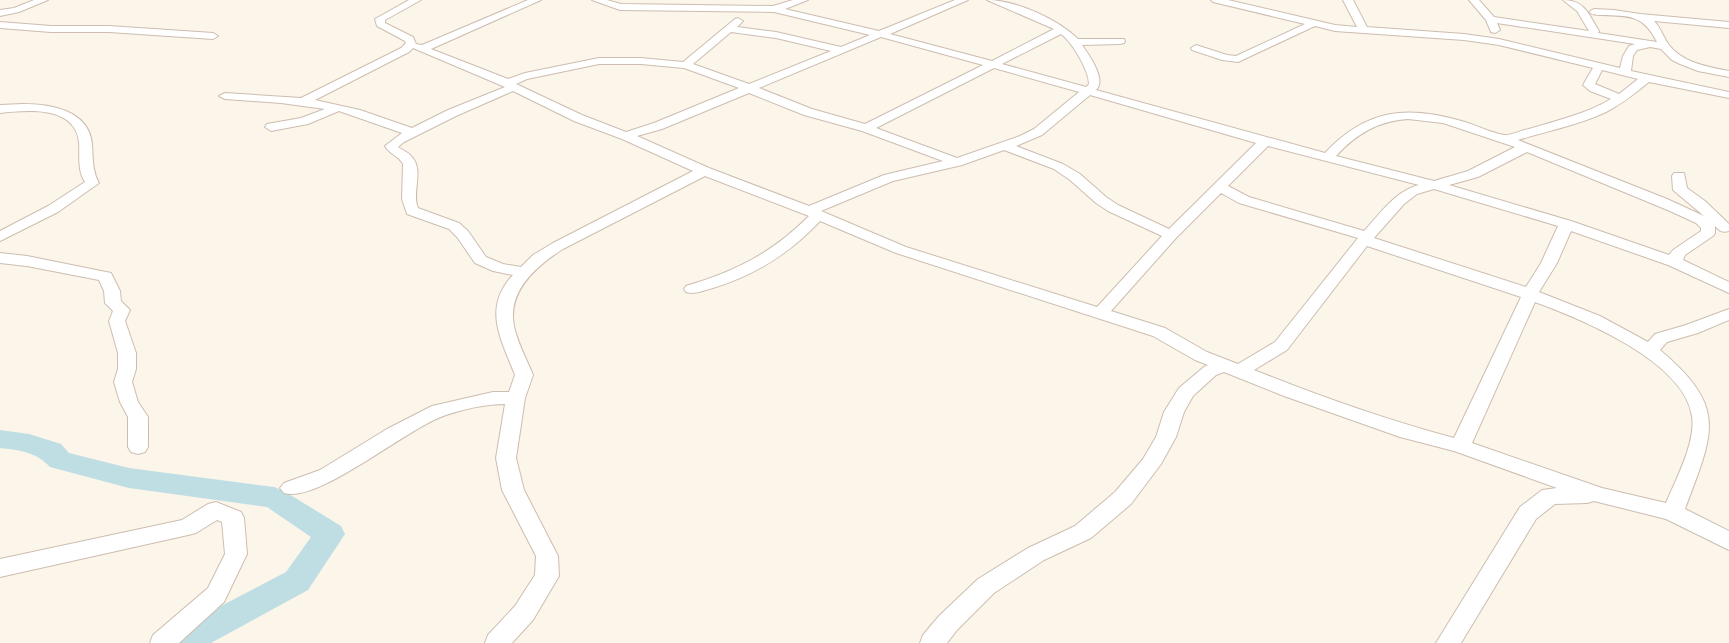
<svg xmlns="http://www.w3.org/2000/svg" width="1729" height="643" font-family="Mulish,sans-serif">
<rect width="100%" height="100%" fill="#fbf5ea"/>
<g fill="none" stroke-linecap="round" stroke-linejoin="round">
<path fill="#bfdee4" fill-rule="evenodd" d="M0,430l29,4 32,10 8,9 60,15 145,19 10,4 57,35 4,8 -37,56 -97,53h-47l5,-10 117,-61 25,-35 -44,-30 -138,-19 -79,-21c-14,-15 -30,-17 -50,-19z"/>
<g stroke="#cdbdb0" stroke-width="2">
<g id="minor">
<path d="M34,0h14l-29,12 -19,4v-6l14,-2z"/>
<path d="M409,0h12l-36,20v3l28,14 3,7 6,1 106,-45h13l-110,49 77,30 17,-6 74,-15h42l42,4 52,-43 3,-1 5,3 -6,6 39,5 65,15 29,-12 -96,-23 -154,-2 -28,-10h15l14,4 152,2 20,-6h15l-23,9 94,22 76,-31h13l-78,34 102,27 62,-32 -67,-29c29,0 70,19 91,39h46l1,2 -1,2 -4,1 -38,1c7,10 25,35 14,45l229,63c42,-45 83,-48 140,-31 10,3 32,13 41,13 7,0 16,-5 23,-6 29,-9 57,-15 82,-30l-21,-8 -7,-6 10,-17 -94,-23 -35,-5 -129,-9 -20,-5 -77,36 -16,-2 -30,-10 -1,-2 5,-3 31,10 9,1 69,-32 -92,-22 -2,-2h17l107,25 22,2 -14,-27h10l14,27 97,7 35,5 121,29 3,-12 6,-10 6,-2 -138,-21 3,7 -5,3 -4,-1 -5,-12 -17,-20h10l15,17 95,14 -12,-20 -14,-11c22,0 26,15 36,31l-1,2 59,9c-14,-28 -28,-26 -56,-27 -5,0 -8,0 -12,-3l5,-3 20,1 26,4 89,8v6l-75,-7c7,7 9,16 15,24 14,18 39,22 60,26v6l-31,-6 -18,-7 -8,-4 -11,-11 -11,-2 -13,3 -4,6 -2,15 98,21v6l-80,-16c-14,11 -27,22 -43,30 -27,13 -59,19 -88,28l149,59 37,17 -31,-26 -1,-14 2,-3h10l3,15 18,13 24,23v7c-7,2 -9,0 -14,-5v7l-2,3 -28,19 -2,5 46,22v11l-61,-28 -97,-34 -14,32 -18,29 61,24 48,26 7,-8 31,-9 43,-16v11l-31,13 -31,9 -7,8c69,58 53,83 25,159l44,22v19l-63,-31 -72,-18 -7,2 -32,1 -19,15 -75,124h-25l84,-136 22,-17 15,-2 -103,-37 -54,-14 -116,-41 -60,-24 -8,3 -23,21 -9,16 -8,25 -15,27 -30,40 -40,34 -47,22 -50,33 -37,37 -10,13h-27l3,-8 16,-19 39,-37 50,-31 47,-22 40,-34 28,-33 13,-22 8,-25 15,-24 25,-21 4,-2 -13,-5 -42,-24 -257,-83 -76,-32c-30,32 -64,54 -107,67 -9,2 -18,7 -27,4l-2,-3 2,-3c50,-15 86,-33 123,-70l-104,-40 -142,73c-27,17 -56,42 -49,77 3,16 13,34 19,49l-8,23 -9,60 8,32 34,66 1,20 -26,44 -21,23h-27l3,-8 27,-29 20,-31 1,-19 -34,-66 -6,-32 9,-54c-19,0 -41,5 -59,11 -38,12 -128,89 -162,78l-4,-5 4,-5 36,-13 67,-41 45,-23 61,-14h16l6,-17c-14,-36 -33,-67 -2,-100l-20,-4 -18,-8 -18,-26 -8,-8 -42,-15 -5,-15 1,-35c-4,-8 -14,-10 -18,-18l17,-13 -63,-22 -31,13 -37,7 -6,-4 2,-3 34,-6 24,-9 -44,-6 -56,-4 -6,-3 6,-3 76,5 100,-50 5,-5 -1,-2 -28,-15 -2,-7zM731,32l45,6 55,13 -82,33 -56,-20zM1061,34c11,8 28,36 28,50l-3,3 -84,-23zM881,37l102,28 -118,59 -53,-15 -53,-21zM413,48l92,39 -57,23 -36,18 -52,-18 -45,-10 94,-48zM599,64h42l43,4 55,20 -85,35 -28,9 -44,-17 -66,-31 11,-5zM994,68l85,24 -45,37 -14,7 -63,22 -81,-30zM1602,70l36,9 -19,15 -24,-10zM513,91l61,30 48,18 71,32 -140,72 -20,12 -12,12 -18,-3 -17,-7 -18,-26 -9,-8 -41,-15c-7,-16 7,-38 -7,-52 -3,-4 -9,-6 -13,-9l6,-5 52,-26zM749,93l55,22 58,16 81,30 -59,14 -75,31 -100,-38 -72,-32 25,-7zM1090,95l166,48 -87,86 -51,-24 -12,-8 -26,-23 -17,-10 -47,-18 26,-11zM1408,119l35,4 72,24 -47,24 -34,10 -98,-25c20,-22 42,-35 72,-37zM1268,146l151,39c-24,6 -38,28 -55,46l-115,-34 -21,-11zM1004,150l50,19 16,11 26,23 12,8 54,25 -65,71 -191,-60 -85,-36 72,-30 69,-16zM1527,152l143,59 26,12 5,5v3l-28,19 -4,5 -98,-34 -122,-36 29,-8zM1434,189l124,37 -17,37 -15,24 -152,-49 30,-34 13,-10zM1221,193l18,10 119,35 -83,104 -37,22 -31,-12 -42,-24 -54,-17 65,-73zM1367,246l154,51 -67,141c-68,-18 -135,-42 -200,-68l33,-20zM1535,302c46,17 149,59 157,114 4,26 -16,63 -26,87l-64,-15 -130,-45z"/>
<path d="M0,22l51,4h58l104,7 5,3 -5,3 -104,-7h-58l-51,-4z"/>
<path d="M23,104c27,0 66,6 69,40 1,14 0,27 7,39l-41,29 -58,29v-10l48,-25 37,-24c-8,-12 -5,-27 -6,-40 -4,-37 -53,-32 -79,-29v-8z"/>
<path d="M0,253l27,3 84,17 9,18 1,10 9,9 -5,11 11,32v16l-4,13 6,20 10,15v30l-3,5 -7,2 -7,-2 -3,-5v-30l-8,-15 -6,-20 4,-13v-16l-9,-32 4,-10 -8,-8 -1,-12 -5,-11 -72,-14 -27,-3z"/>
<path d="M216,502l25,10 3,6 3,36 -23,48 -45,41h-29l3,-8 55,-47 17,-34 -3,-32 -5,-2 -21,13 -8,2 -188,42v-18l182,-39 26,-16z"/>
</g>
</g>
<use href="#minor" fill="#fff" fill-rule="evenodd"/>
</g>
</svg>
